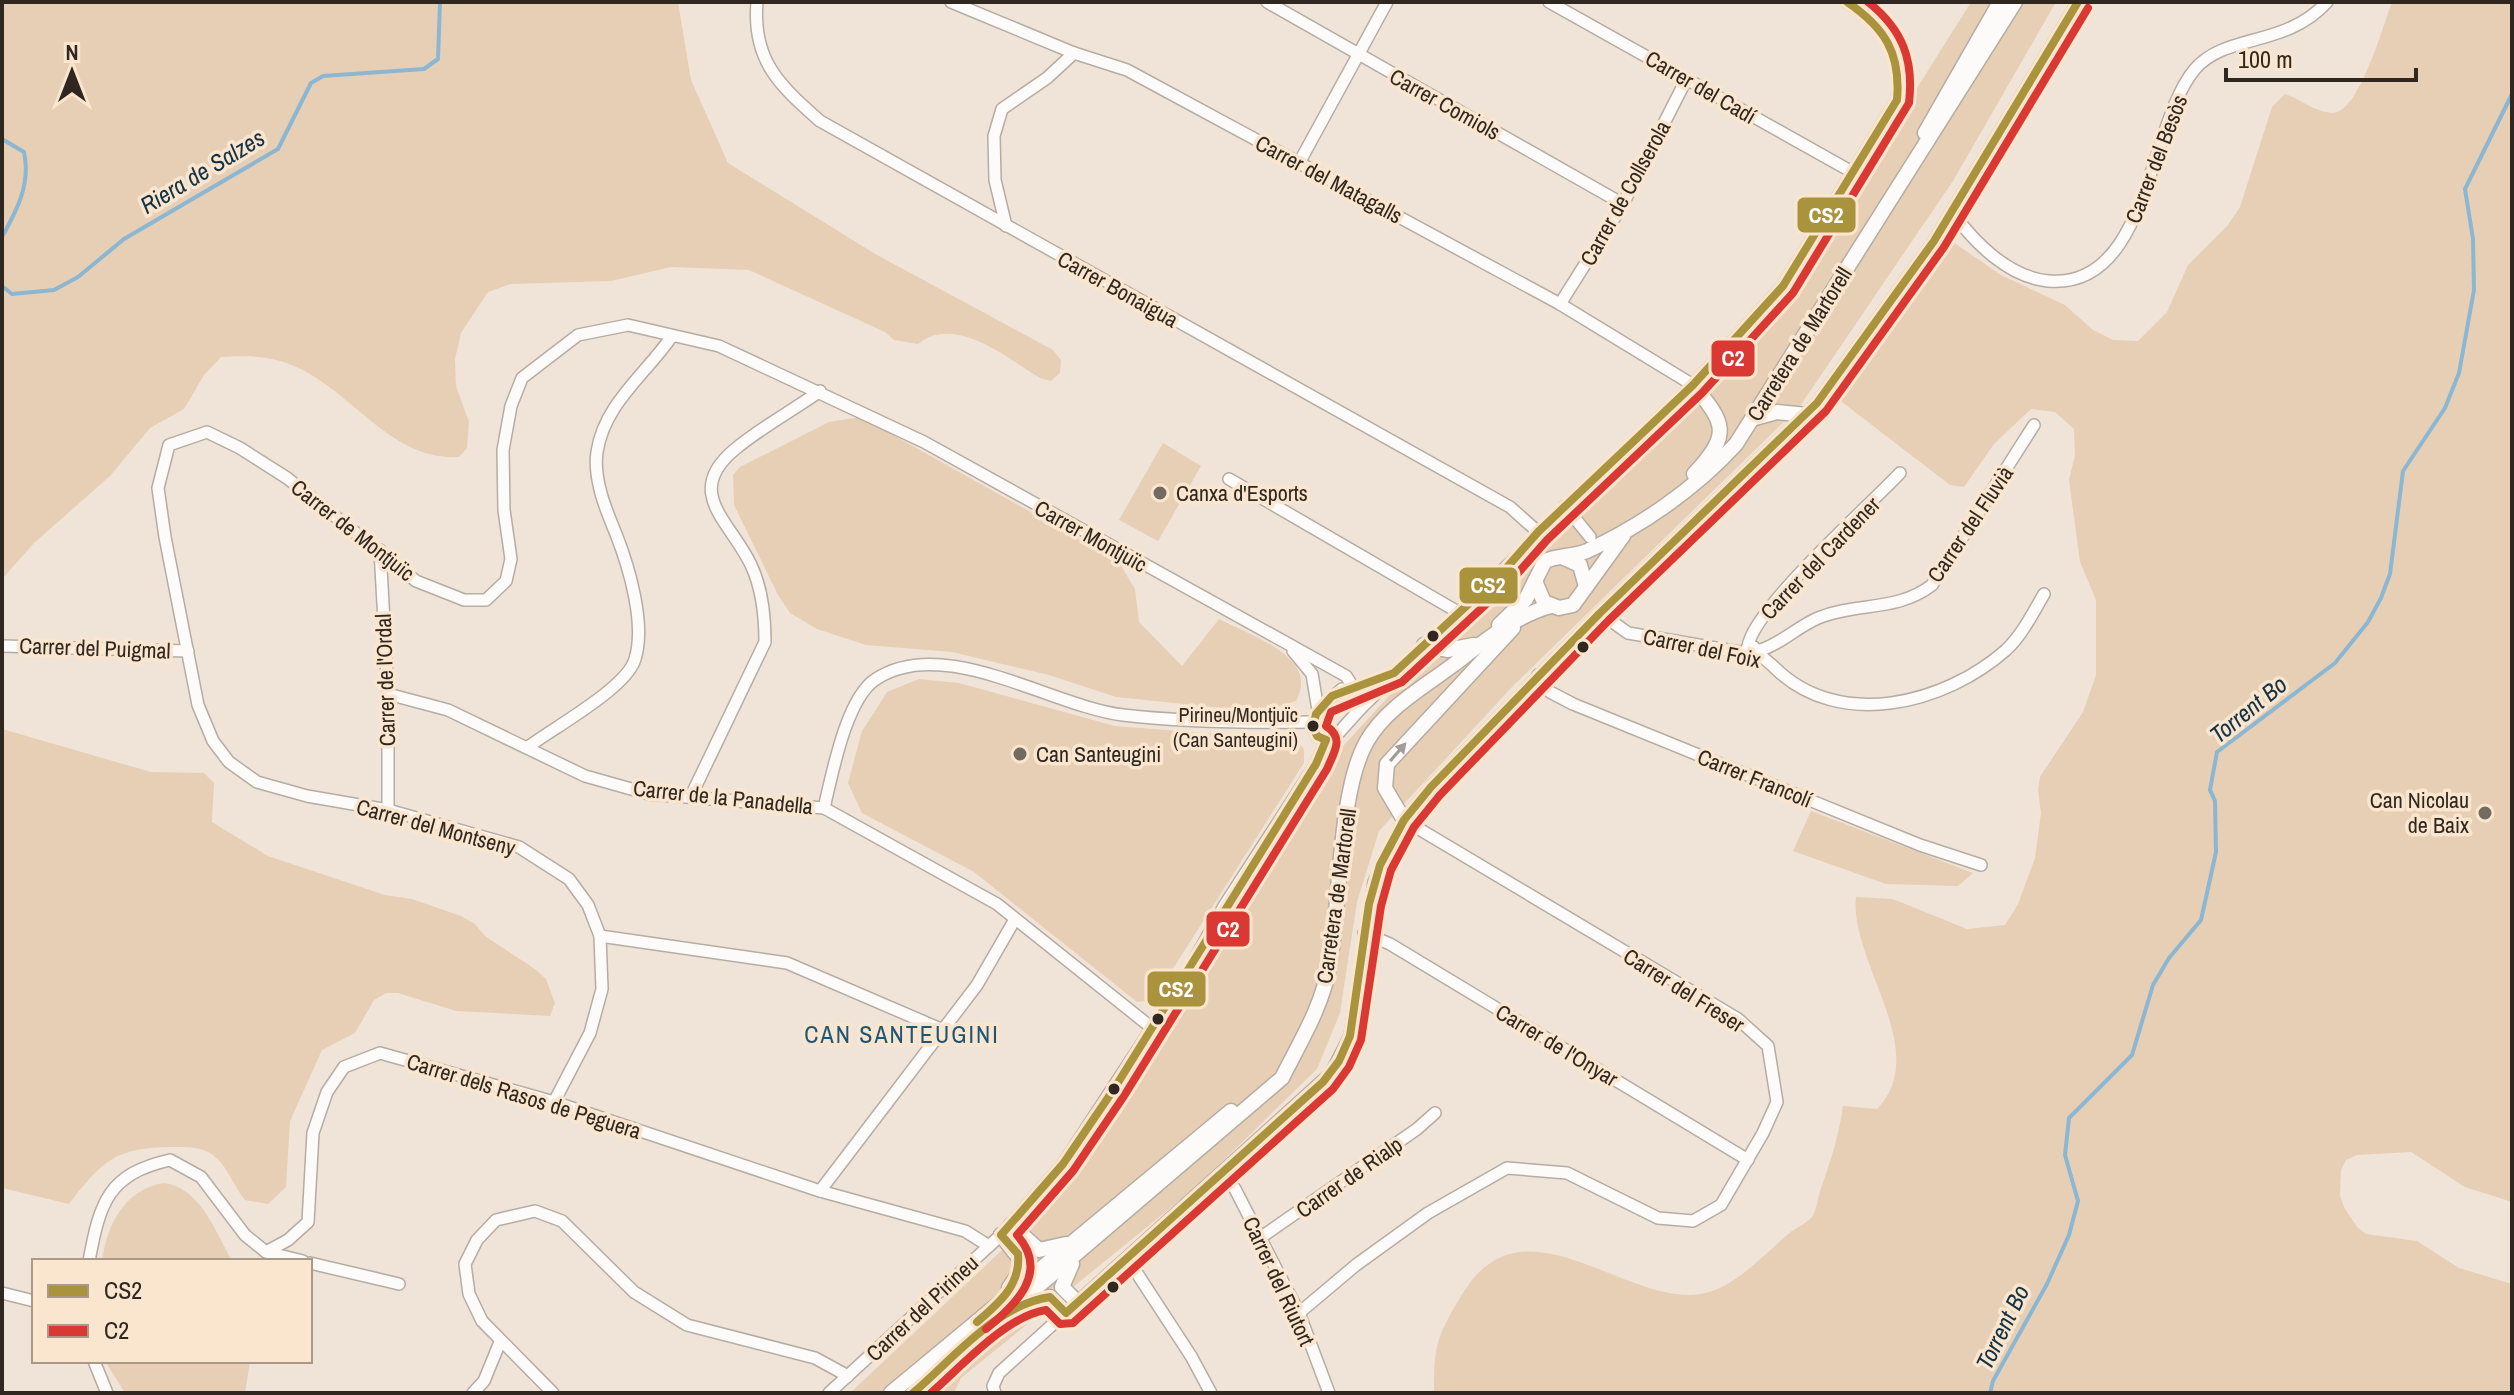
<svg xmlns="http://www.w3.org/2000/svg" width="2514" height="1395" font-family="'Archivo Narrow',sans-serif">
<rect width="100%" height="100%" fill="#f0e4d8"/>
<g fill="#e6cfb5">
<path d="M2,2h676l13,78 37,83 149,92 176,95 8,10 -1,13 -9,8 -11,-3c-33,-20 -85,-64 -122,-34l-24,-4 -9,-8 -136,-62 -78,-3 -60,14 -100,3 -23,8 -27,41 -6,26 1,27 13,36 -2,26 -8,9c-71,4 -108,-70 -170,-93 -22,-9 -45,-8 -68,-7l-17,18 -20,34 -34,19 -40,48 -76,67 -32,36z"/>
<path d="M1971,2h85l-103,179 -153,225 -289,282 -132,143 -22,71 -17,111 -23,56 -122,119 -234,190 -7,15h-104l150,-141 75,-78 119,-178 130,-229 86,-94 90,-90 166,-150 113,-125z"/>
<path d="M2392,2h120v1200l-47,-15 -54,-35 -54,3 -11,5 -5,10 -1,25 4,12 13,20 9,7 51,7 42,27 53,16v109h-1078c0,-48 2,-55 27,-97 59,-100 152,0 230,-1 41,-1 72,-41 101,-64 6,-4 16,-9 20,-14 5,-7 6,-21 9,-29 10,-28 18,-53 22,-82l34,3c56,-58 -28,-147 -21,-212l37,2 74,30 38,-4 13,-21 17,-46 6,-45 -3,-23 2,-13 43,-65 13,-37v-75l-16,-38 -11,-82 6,-25 -1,-26 -19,-17 -24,-3 -37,35 -30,43 -14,-2 -121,-93 121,-152 51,35 64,30 28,25 20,10 25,1 29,-29 21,-47 39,-39 13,-19 32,-100 13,-13c15,5 30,18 47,19 27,1 51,-88 60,-111z"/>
<path d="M861,417l257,144 17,28 4,33 43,44 37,-47c30,16 102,38 77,82l-22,7 -32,2 -126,-13 -67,-22 -97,-23 -86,-7 -49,-16 -27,-16 -12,-18 -44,-90 -1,-30 7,-8 89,-45z"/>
<path d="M1163,443l38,23 -43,75 -39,-21z"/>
<path d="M919,679l40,4 156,43 181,14 8,9v14l-151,237 -16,2 -163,-130 -112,-59 -14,-30 14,-52 25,-39z"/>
<path d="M2,729l149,43 53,1 10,10 -2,39 56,34 117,39 27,4 49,17 14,8 10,12 50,33 11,10 9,24 -5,13 -94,-5 -58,-18h-12l-12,7 -19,33 -33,17 -32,71 -4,66 -18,17 -23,-4c-12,-14 -17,-34 -32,-45 -12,-9 -28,-8 -42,-8 -55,0 -70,15 -102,57l-67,-16z"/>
<path d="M1811,811l162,62 -15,13 -72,-2 -93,-33z"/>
<path d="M163,1183c36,3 53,49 69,78h-130c5,-36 22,-71 61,-78z"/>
<path d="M105,1361h145l-5,32h-120z"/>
</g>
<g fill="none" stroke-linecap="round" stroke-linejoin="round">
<g stroke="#8bb7d2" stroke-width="4">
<path d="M2,139l22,13c7,32 -7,58 -22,85"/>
<path d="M2,286l10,8 42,-4 24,-13 46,-38 154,-90 33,-66 12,-7 101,-7 14,-10 2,-57"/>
<path d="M1990,1393l3,-12 54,-97 22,-49 9,-34 -13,-46 4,-37 63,-63 21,-70 16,-27 32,-38 15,-68 -1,-51 -5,-11 7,-38 118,-89 33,-41 13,-24 9,-24 13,-103 42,-63 14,-35 15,-83 -1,-51 -8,-50 47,-95"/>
</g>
<g stroke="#b5aca3" stroke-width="14">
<g id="street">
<path d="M757,2c-5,58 22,83 63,119l690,386 28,25"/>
<path d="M951,2l123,51 53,17 433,234 133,81"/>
<path d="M1267,2l356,202"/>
<path d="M1549,2l305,171"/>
<path d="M1299,163l88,-161"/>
<path d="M1952,212c22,30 56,65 96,69 101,9 100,-157 147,-212 31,-36 90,-21 132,-67"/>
<path d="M1006,226l-11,-46 -1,-44 8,-27 45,-31 27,-25"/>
<path d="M1560,304l63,-100 63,-124"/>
<path d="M1229,479l229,133"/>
<path d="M1565,506l25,31"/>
<path d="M380,550l8,144v116"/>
<path d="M1600,613l28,20 117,20 2,5"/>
<path d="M2,646l186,5"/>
<path d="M1748,647c3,-36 122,-142 152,-174"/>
<path d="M1293,651l19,23 6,36"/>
<path d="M1757,651c21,-5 40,-24 61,-33 39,-16 79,-6 114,-33l102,-160"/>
<path d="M1745,653l3,-6h6c6,10 13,13 21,21 64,63 170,36 231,-18 16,-15 27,-37 38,-56"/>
<path d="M1538,675l12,17 23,12 347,141 61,20"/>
<path d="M388,694l60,16 137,66 64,18 175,14 173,96 155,124"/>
<path d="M1361,708l332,-323 90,-99 114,-186c7,-50 -9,-72 -50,-98"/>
<path d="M1326,740l-9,-4 -4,-9 5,-17 24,-21 10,1 35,-13"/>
<path d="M528,747c25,-19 99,-59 107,-88 11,-35 -6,-92 -19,-125 -10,-24 -23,-55 -19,-82 7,-48 49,-78 75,-116"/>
<path d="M691,796l74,-154c0,-25 -3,-54 -14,-77 -20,-43 -68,-72 -17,-115 26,-22 58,-39 86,-59"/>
<path d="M824,808c8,-33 22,-110 52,-129 68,-45 174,27 247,36 62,7 127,8 189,7"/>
<path d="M1364,933l26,11 358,216"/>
<path d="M600,936l187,27 156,67"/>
<path d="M554,1102l36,-69 12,-44 -2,-53 -12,-31 -19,-26 -50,-32 -131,-37 -81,-14 -50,-14 -28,-20 -16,-21 -15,-36 -33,-168 -7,-49 11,-43 38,-13 33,16 47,30 129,103 48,19h22l20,-19 5,-22 -7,-49 -1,-60 8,-44 11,-28 56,-43 50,-10 91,21 205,96 422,234 13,20 2,12 -27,30 -8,2 -10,24 -92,142 -40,73 -121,185 -62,71 -172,158"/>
<path d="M1223,1173l12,16 64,124 30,80"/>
<path d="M820,1191l157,-206 37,-64"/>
<path d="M1260,1238l157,-109 18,-16"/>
<path d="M266,1252l37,9"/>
<path d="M1127,1258l64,98 20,37"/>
<path d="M89,1261c11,-59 19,-87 81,-101l31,17 44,58 21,17 22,-12 20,-18 5,-89 14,-41 17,-25 36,-14 174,49 266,89 145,40 24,15"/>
<path d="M310,1263l89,21"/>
<path d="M2,1293l32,8"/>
<path d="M1299,1313l57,-48 72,-52 79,-45 60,5 91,45 35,3 28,-16 42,-72 14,-31 -9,-56 -30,-27 -334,-199"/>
<path d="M94,1361l13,32"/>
<path d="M473,1393l11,-12 16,-39"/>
<path d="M553,1393l-71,-72 -13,-27 -4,-30 12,-24 19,-20 39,-9 27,10 72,71 53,33 128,33 33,18"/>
<path d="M995,1393l-2,-7 6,-13 332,-300 19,-37 24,-154 30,-62 27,-33 169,-174 217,-210 117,-162 144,-239"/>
</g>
</g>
<g stroke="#b5aca3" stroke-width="17">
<g id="secondary">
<path d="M1925,133l75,-131"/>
<path d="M1693,385c33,39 38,49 1,89"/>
<path d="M1755,418l22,-6 30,3"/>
<path d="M1562,557l18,8 6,22"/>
<path d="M1535,581l9,21 15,6 14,-3 50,-69"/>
<path d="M1499,625l27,-26 19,-38c13,-6 28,-4 42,-10 54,-25 108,-62 149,-107l279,-442"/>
<path d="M1424,645l23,5 27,-5"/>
<path d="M1404,820l-19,-32 2,-24 126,-136"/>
<path d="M1011,1225l28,25 27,-6"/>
<path d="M1001,1235l19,24 -1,14 -10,15"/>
<path d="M1072,1264l-10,23 16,16"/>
<path d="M1026,1302l24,-5 16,16"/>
<path d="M891,1393l340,-282"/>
<path d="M913,1393l369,-315c18,-36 40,-71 47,-111 12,-62 9,-176 38,-226 19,-33 57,-54 86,-76 29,-22 63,-50 98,-59"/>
</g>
</g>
<use href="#street" stroke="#fdfbf9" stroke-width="11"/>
<use href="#secondary" stroke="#fdfbf9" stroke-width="14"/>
<g stroke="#fae5ce" stroke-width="14">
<g id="bus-1">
<path d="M1326,740l-9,-4 -4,-9 3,-13 16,-18 62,-23 108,-100 36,-41 155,-147 90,-99 114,-186c4,-47 -12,-72 -50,-98"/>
<path d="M977,1322c22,-19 44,-37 41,-68l-17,-19 62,-71 51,-75 202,-325 10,-24"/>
<path d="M913,1393c40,-34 83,-88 137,-96l16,16 257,-231 16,-21 11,-25 19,-132 11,-39 24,-45 27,-33 169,-174 217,-210 117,-162 144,-239"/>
</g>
</g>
<g stroke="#fae5ce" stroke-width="14">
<g id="bus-2">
<path d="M986,1329c30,-24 64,-57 31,-94l56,-64 51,-75 203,-327c7,-17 18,-31 -1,-43l5,-14 71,-30 108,-100 37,-42 155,-147 91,-100 116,-190c5,-43 -6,-73 -41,-101"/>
<path d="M931,1393c30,-26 75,-77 115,-83l14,14 13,-1 260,-234 16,-22 12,-27 20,-134 10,-36 23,-43 26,-32 168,-174 218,-210 118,-164 144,-239"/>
</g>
</g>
<use href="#bus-1" stroke="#a9933c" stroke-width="8"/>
<use href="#bus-2" stroke="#da3832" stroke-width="8"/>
</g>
<defs><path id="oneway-solid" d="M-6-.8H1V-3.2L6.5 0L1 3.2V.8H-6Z" transform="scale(2)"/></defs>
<use fill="#a19c97" href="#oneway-solid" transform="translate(1398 752) rotate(-49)"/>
<g fill="#736a60" stroke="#fae5ce" stroke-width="3">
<circle cx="1160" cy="493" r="8"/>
<circle cx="1020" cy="754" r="8"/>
<circle cx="2485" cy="813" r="8"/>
</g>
<g fill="#302820" stroke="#fae5ce" stroke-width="3">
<circle cx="1433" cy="636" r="7"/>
<circle cx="1583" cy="647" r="7"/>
<circle cx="1313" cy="726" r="7"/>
<circle cx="1158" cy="1019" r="7"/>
<circle cx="1114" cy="1089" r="7"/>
<circle cx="1113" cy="1287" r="7"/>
</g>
<g text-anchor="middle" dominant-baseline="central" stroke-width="7" stroke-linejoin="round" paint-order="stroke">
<g font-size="20" fill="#302820" stroke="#fae5ce" text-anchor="end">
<text x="1298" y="714">Pirineu/Montjuïc<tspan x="1298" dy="25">(Can Santeugini)</tspan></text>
</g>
<g font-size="22" fill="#302820" stroke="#fae5ce">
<text transform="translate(1701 87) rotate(30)">Carrer del Cadí</text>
<text transform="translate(1445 104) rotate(29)">Carrer Comiols</text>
<text transform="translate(2156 159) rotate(-69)">Carrer del Besòs</text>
<text transform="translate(1329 179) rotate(28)">Carrer del Matagalls</text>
<text transform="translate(1625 193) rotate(-61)">Carrer de Collserola</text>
<text transform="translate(1118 289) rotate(29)">Carrer Bonaigua</text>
<text transform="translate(1799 344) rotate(-58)">Carretera de Martorell</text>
<text transform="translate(1970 524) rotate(-56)">Carrer del Fluvià</text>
<text transform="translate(353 530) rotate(38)">Carrer de Montjuïc</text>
<text transform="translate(1091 536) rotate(29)">Carrer Montjuïc</text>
<text transform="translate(1820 558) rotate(-46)">Carrer del Cardener</text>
<text transform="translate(95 648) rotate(2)">Carrer del Puigmal</text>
<text transform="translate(1702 648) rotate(12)">Carrer del Foix</text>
<text transform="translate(385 680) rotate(-92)">Carrer de l'Ordal</text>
<text transform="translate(1755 778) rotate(22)">Carrer Francolí</text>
<text transform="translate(723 797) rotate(6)">Carrer de la Panadella</text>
<text transform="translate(436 827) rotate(15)">Carrer del Montseny</text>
<text transform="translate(1336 896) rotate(-82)">Carretera de Martorell</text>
<text transform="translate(1684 990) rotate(32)">Carrer del Freser</text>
<text transform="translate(1557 1045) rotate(31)">Carrer de l'Onyar</text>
<text transform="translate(524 1096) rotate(17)">Carrer dels Rasos de Peguera</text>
<text transform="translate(1349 1177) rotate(-35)">Carrer de Rialp</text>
<text transform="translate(1279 1281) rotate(65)">Carrer del Riutort</text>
<text transform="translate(922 1308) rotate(-43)">Carrer del Pirineu</text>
</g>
<g font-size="22" fill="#302820" stroke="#fae5ce" text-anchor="start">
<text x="1176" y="493">Canxa d'Esports</text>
<text x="1036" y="754">Can Santeugini</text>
<text x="2469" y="800" text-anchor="end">Can Nicolau<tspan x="2469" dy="25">de Baix</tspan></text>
</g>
<g font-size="24" font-style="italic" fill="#133245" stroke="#fae5ce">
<text transform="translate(202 171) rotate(-31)">Riera de Salzes</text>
<text transform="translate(2248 709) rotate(-39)">Torrent Bo</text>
<text transform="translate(2002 1327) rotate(-64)">Torrent Bo</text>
</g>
<g font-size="24" letter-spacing="2" fill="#1c5576" stroke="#fae5ce">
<text x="902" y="1034">CAN SANTEUGINI</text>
</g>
</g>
<g stroke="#fae5ce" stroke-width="3">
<rect x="1796" y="196" width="61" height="38" rx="8" fill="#a9933c"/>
<rect x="1710" y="339" width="46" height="39" rx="8" fill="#da3832"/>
<rect x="1458" y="566" width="61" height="39" rx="8" fill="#a9933c"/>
<rect x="1205" y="910" width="46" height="38" rx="8" fill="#da3832"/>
<rect x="1146" y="970" width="61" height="38" rx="8" fill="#a9933c"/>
</g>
<g font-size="22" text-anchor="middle" font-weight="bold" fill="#fff">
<text x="1826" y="223">CS2</text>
<text x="1733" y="366">C2</text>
<text x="1488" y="593">CS2</text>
<text x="1228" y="937">C2</text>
<text x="1176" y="997">CS2</text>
</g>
<rect width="2514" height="1395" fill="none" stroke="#302820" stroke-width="8"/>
<rect x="32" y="1259" width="280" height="104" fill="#fae5ce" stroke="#a99988" stroke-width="2"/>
<rect x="48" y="1285" width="40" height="12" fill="#a9933c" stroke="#a99988" stroke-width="2"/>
<text x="104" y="1299" font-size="24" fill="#302820">CS2</text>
<rect x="48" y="1325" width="40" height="12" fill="#da3832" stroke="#a99988" stroke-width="2"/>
<text x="104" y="1339" font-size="24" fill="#302820">C2</text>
<g transform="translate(72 72)" stroke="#fae5ce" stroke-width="6" paint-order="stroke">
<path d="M0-6L14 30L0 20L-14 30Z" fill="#302820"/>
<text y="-12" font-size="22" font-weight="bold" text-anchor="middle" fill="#302820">N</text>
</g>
<path d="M2226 68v12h190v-12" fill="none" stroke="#302820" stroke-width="4"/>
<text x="2238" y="68" font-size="24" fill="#302820" stroke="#fae5ce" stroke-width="6" paint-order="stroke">100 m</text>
</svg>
